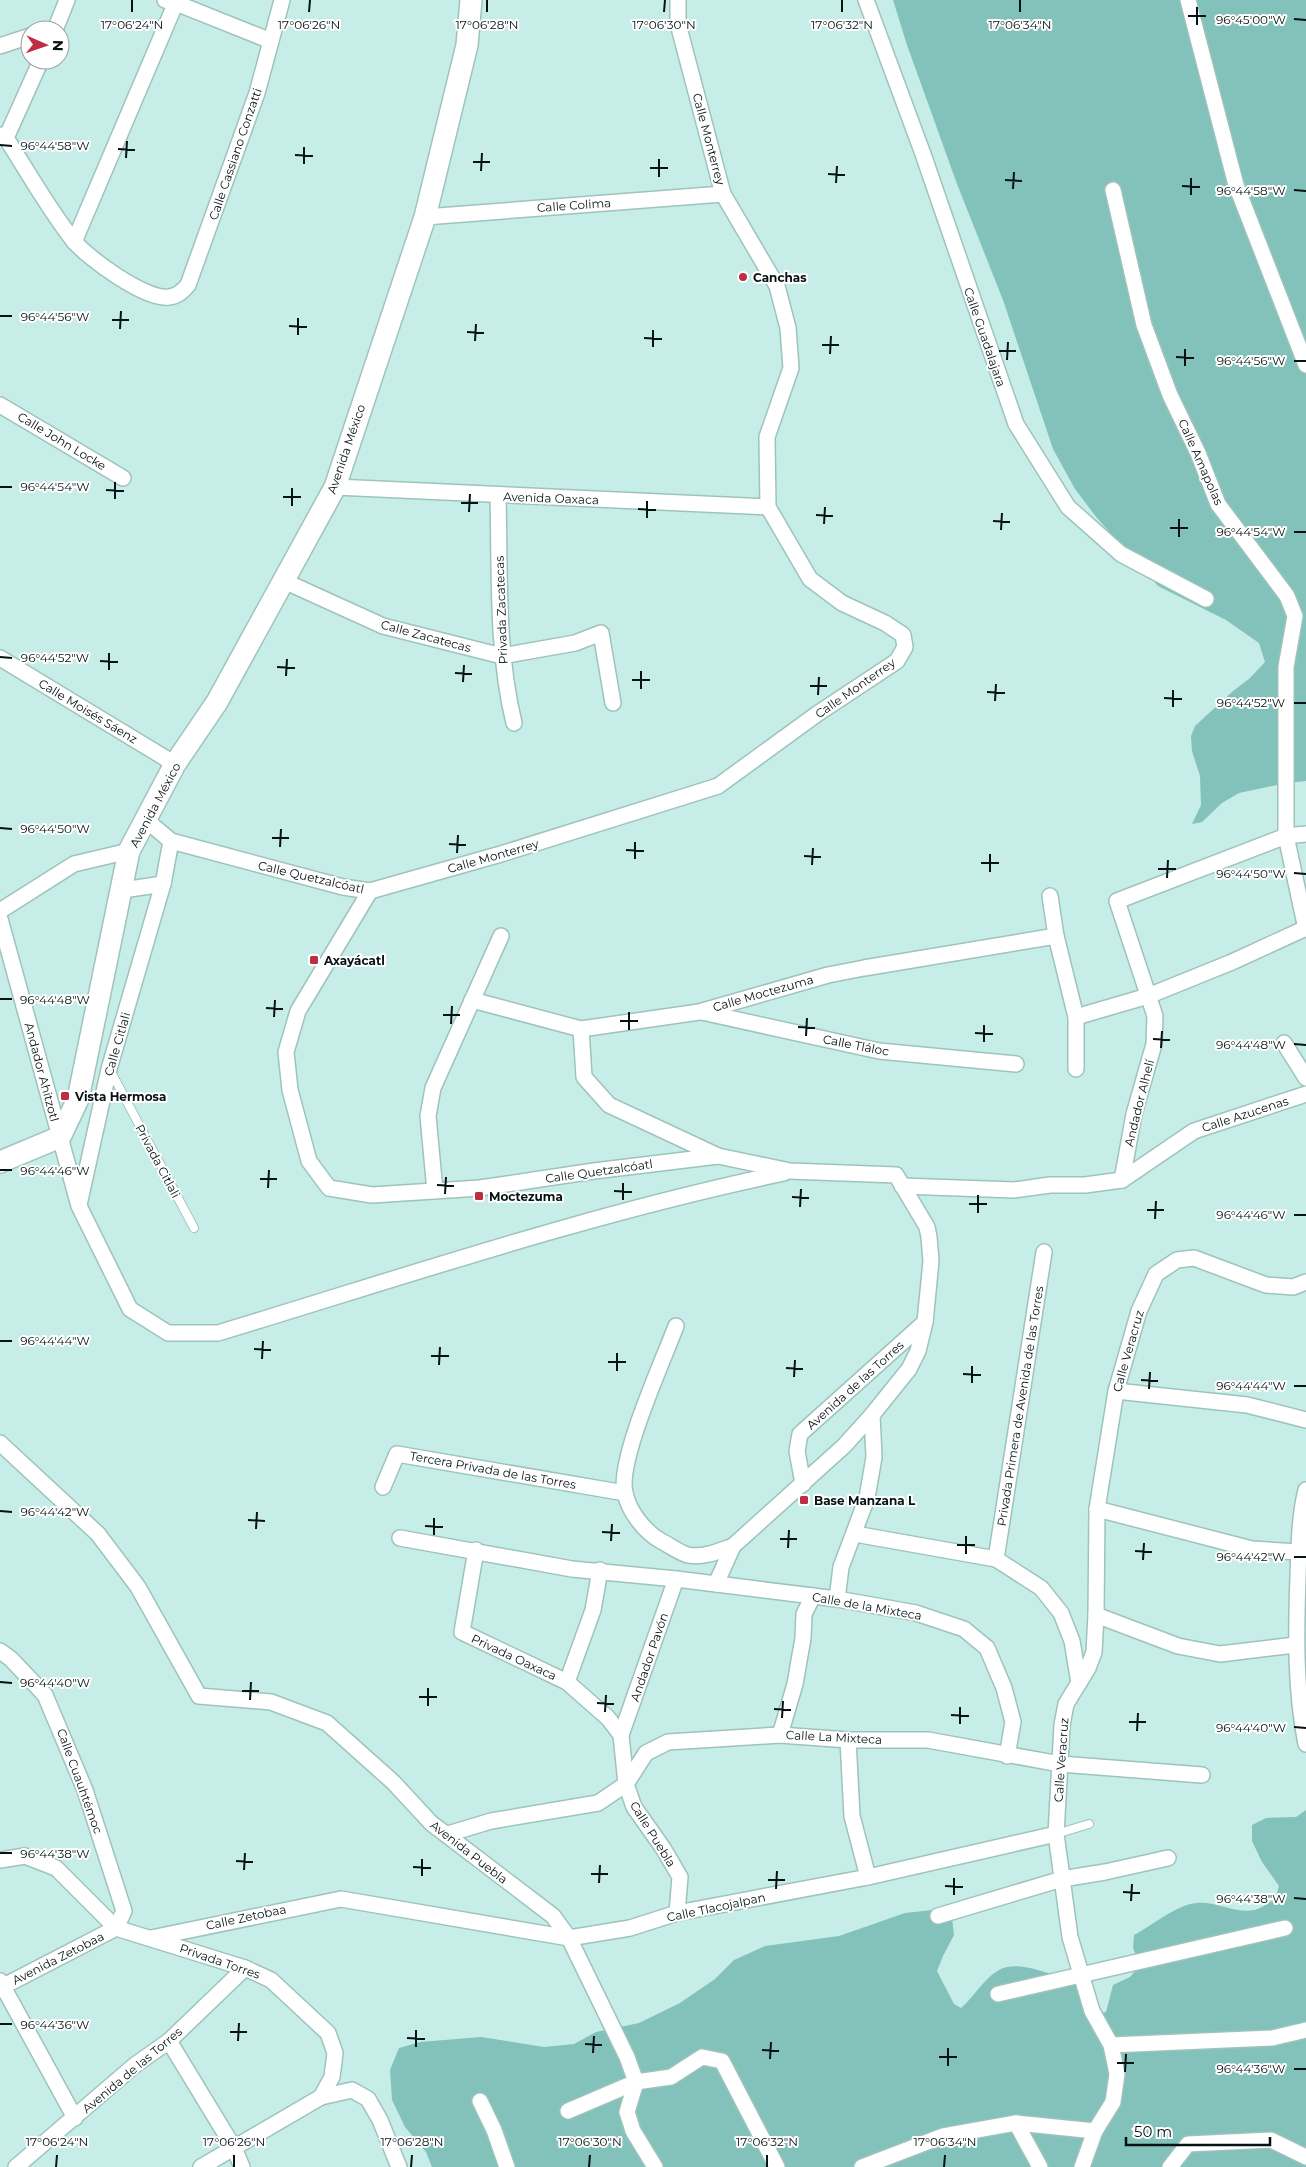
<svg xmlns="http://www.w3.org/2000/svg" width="1306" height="2167" font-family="Montserrat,sans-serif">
<rect width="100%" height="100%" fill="#c7ede8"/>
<g fill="#83c2ba">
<path d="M893,0h413v781l-20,2 -47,10 -17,10 -20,19 -10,2 9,-19 -1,-29 -8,-25 -1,-15 4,-10 38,-35 17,-13 15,-16 -6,-19 -33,-23 -68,-34 -61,-68 -22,-29 -22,-40 -50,-149 -46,-116 -50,-139z"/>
<path d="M1306,1810v357h-874l-6,-15 -21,-25 -13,-27 -2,-30 9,-22 21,-6 61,-5 63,10 30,-3 22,-12 43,-9 41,-20 35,-24 19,-19 31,-14 74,-10 66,-23 28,-3 19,8 2,17 -11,21 -6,15 17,33 7,4c13,-11 23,-30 38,-38 20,-12 60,8 81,15l14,29 12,-2 7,-27 17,-8 10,-12 -7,-17 1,-13c18,-9 43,-31 63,-32 19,-2 38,11 58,7 7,-2 14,-8 20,-11l4,-13 -17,-24 -10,-21v-16l14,-7 30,-1z"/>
</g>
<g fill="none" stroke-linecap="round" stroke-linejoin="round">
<g stroke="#9ec3bd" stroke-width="10">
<g id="lane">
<path d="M110,1070l84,158"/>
<path d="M1056,1834l33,-10"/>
</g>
</g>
<g stroke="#9ec3bd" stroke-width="18">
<g id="street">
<path d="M165,0l11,3 95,38"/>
<path d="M866,0l57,154 93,270 52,83 53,47 85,45"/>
<path d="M1188,0l48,185 70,180"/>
<path d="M55,30l12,-30"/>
<path d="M0,46l30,-10"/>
<path d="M0,135l6,3c22,34 42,70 67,102 14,18 74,61 96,57 9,-1 14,-6 19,-12l69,-192 25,-93"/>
<path d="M6,138l35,-78"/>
<path d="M1113,190l31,135 26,70 28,58 20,51 69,92 8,20 -9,51v169l20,93"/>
<path d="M425,217l298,-23"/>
<path d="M74,242l103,-242"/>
<path d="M0,405l123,73"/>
<path d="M335,487l433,20"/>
<path d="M498,496c2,75 -2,153 16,227"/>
<path d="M284,581l99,45 119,30 73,-13 26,-10 12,70"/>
<path d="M0,658l175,106"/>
<path d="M146,820l25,21 172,46 27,4 131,-37 217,-68 99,-72 80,-53 8,-14 -2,-12 -18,-12 -43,-20 -32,-24 -42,-72 -1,-70 24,-69 -3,-40 -11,-42 -54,-92 -45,-170v-24"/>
<path d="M123,890l40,-6 8,-43"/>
<path d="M370,891l-72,120 -12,41 4,38 19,71 20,27 43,7 108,-7 114,-17 124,-15 72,15 106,4 31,52 2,10 2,24 -6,61 -7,29 -9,18 -37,46 -28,31 -111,100c-14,5 -29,12 -45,9 -8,-2 -19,-10 -27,-14 -16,-9 -32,-29 -36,-48 -8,-32 38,-132 51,-167"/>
<path d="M1050,896l6,40 20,81v52"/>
<path d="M0,911l74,-47 55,-13"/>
<path d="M0,919l79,287 51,103 38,24h50c188,-57 374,-120 566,-160"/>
<path d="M472,1000l109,29 118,-17 129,-37 36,-7 192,-32"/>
<path d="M702,1012l177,39 137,13"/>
<path d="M1076,1017l72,-21 84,-34 74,-34"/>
<path d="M581,1029l3,48 25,28 109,51"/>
<path d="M1284,1043l22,35"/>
<path d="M1122,1180l12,-66 20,-70 1,-28 -38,-115 169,-65 20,-2"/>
<path d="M902,1186l112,4 36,-5h35l37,-5 72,-49 112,-37"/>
<path d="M435,1191l-7,-75 5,-28 68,-152"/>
<path d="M79,1205l30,-136 54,-185"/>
<path d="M1116,1391l131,14 59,15"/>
<path d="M0,1443l98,91 40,53 61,109 72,6 56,21 66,59 38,41 122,93 16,22 58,119 9,25 -9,30 6,19 22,36"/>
<path d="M803,1484l-6,-33 3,-17 125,-112"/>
<path d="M383,1487l14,-33 228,39"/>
<path d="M1306,1490c-7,28 -7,58 -8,87 -2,56 -3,112 8,167"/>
<path d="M1097,1509l155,40 47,3"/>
<path d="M855,1534l141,25 45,29 20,25 11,28 7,42"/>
<path d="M400,1538l172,31 104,10 161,20 79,14 48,16 23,19 17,40 9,34 -6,34"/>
<path d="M476,1550l-14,82 105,50 41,36 13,17"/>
<path d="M996,1559l48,-307"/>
<path d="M676,1579l-55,156 5,49 8,23 29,41 17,29 -3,36"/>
<path d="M716,1584l17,-38"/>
<path d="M837,1599l4,-32 26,-69 7,-41 -2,-42"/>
<path d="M1096,1615l82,31 42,8 75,-9"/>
<path d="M0,1651l11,8 34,36 40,95 39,121 -8,17 -116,60"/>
<path d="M567,1682l26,-72 7,-40"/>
<path d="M780,1735l15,-51 8,-46 1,-24 9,-18"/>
<path d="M848,1740l4,76 16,61"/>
<path d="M448,1834l43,-13 107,-18 28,-19 20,-31 22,-11 112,-7 68,5h80l132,24 142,11"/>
<path d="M0,1860l25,-4 31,12 60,60 129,40 26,12 57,53 7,20 -3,24 -11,20"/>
<path d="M938,1916l124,-37 43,-7 63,-14"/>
<path d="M151,1938l190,-39 228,39 61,-10 47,-15 191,-36 188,-43"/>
<path d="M0,1981l75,137"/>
<path d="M998,1994l287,-66"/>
<path d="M169,2041l65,107 8,19"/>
<path d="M1111,2045l161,-7 34,-8"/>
<path d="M480,2101l14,29 13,37"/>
<path d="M568,2111l68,-29 35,-5 31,-20 20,4 55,106"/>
<path d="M1016,2123l24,44"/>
<path d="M16,2167l119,-102 34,-24 76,-73"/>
<path d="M201,2167l120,-70 31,-7 16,9 12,21 19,47"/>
<path d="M862,2167l81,-31 73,-13 79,8"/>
<path d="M1082,2167l13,-36 18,-29 4,-28 -6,-29 -19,-34 -22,-74 -14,-103 6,-109 4,-21 22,-36 6,-16 2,-37 1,-106 19,-118 23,-80 17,-37 21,-14 17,-2 72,27 27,2 13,-5"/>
<path d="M1170,2167l18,-23 83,-4 35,17"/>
</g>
</g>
<g stroke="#9ec3bd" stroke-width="24">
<path id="secondary" d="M0,1162l60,-25 18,-38 51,-248 46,-87 42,-62 118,-215 90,-270 42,-172 4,-45"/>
</g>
<use href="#lane" stroke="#fff" stroke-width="8"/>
<use href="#street" stroke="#fff" stroke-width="15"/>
<use href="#secondary" stroke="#fff" stroke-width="21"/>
</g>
<path fill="none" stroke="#061312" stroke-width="2" d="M132,12v-12M309,12l1,-12M487,12v-12M664,12l1,-12M842,12v-12M1020,12v-12M1188,16h18M1294,19l12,1M1197,25v-18M0,145l12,1M118,149l17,1M295,155l18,1M126,158l1,-17M473,162h17M304,164v-17M650,168h18M481,171l1,-18M828,174l17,1M659,177v-18M1005,180l17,1M836,183l1,-17M1182,186l18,1M1013,189l1,-17M1294,190l12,1M1191,195v-17M0,316h12M112,320h17M289,326l18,1M120,329l1,-18M467,332l17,1M298,335v-17M644,338l18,1M475,341l1,-17M822,345h17M653,347v-17M999,351h17M830,354l1,-18M1176,357l18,1M1007,360l1,-18M1294,361h12M1185,366v-17M0,487h12M106,490l18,1M283,497h18M115,499v-17M461,503h17M292,506v-18M638,509l18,1M469,512l1,-18M816,515l17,1M647,518v-17M993,521l17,1M824,524l1,-17M1170,528h18M1001,530l1,-17M1294,532h12M1179,537v-18M0,657l12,1M100,661l18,1M277,667l18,1M109,670v-17M455,673l17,1M286,676l1,-17M632,680h18M463,682l1,-17M810,686h17M641,689v-18M987,692l18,1M818,695l1,-18M1164,698l18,1M995,701l1,-17M1294,703h12M1173,707v-17M0,828l12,1M272,838h17M449,844l17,1M280,847l1,-18M626,850l18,1M457,853l1,-18M804,856l17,1M635,859v-17M981,863h18M812,865l1,-17M1158,869h18M990,872v-18M1294,873l12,1M1167,878l1,-18M0,999h12M266,1008l17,1M443,1015h17M274,1017l1,-17M620,1021h18M451,1024l1,-18M798,1027l17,1M629,1030v-18M975,1033l18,1M806,1036l1,-18M1153,1039l17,1M984,1042v-17M1294,1044l12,1M1161,1048l1,-17M0,1170h12M260,1179h17M437,1185l17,1M268,1188l1,-18M614,1191l18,1M445,1194l1,-17M792,1197l17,1M623,1200v-17M969,1204h18M800,1207l1,-18M1147,1210h17M978,1213v-18M1294,1215h12M1155,1219l1,-18M0,1341h12M254,1349l17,1M431,1356h18M262,1359l1,-18M608,1362h18M439,1365l1,-18M786,1368l17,1M617,1371v-18M963,1374l18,1M794,1377l1,-17M1141,1380l17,1M972,1383v-17M1294,1386h12M1149,1389l1,-17M0,1511l12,1M248,1520l17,1M425,1526l18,1M256,1529l1,-17M602,1532l18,1M434,1535v-17M780,1539h17M611,1541l1,-17M957,1545h18M788,1548l1,-18M1135,1551l17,1M966,1554v-18M1294,1557h12M1143,1560l1,-17M0,1682l12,1M242,1691h17M419,1697h18M250,1700l1,-18M597,1703l17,1M428,1706v-18M774,1709l17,1M605,1712l1,-17M951,1715l18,1M782,1718l1,-17M1129,1722h17M960,1724v-17M1294,1727l12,1M1137,1731l1,-18M0,1853h12M236,1861l17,1M413,1867l18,1M244,1870l1,-17M591,1874h17M422,1876v-17M768,1880h17M599,1883l1,-18M945,1886l18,1M776,1889l1,-18M1123,1892l17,1M954,1895v-17M1294,1898l12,1M1131,1901l1,-17M0,2024h12M230,2032h17M407,2038l18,1M238,2041l1,-18M585,2044l17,1M416,2047v-17M762,2050l17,1M593,2053l1,-17M939,2057h18M770,2059l1,-17M1117,2063h17M948,2066v-18M1294,2069h12M1125,2072l1,-18M56,2167l1,-12M234,2167v-12M411,2167l1,-12M589,2167l1,-12M767,2167v-12M944,2167l1,-12"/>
<g fill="#be2d41" stroke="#fff" stroke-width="2">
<circle cx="743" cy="277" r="5"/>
<rect x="309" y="955" width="10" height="10" rx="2.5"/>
<rect x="60" y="1091" width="10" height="10" rx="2.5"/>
<rect x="474" y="1191" width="10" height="10" rx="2.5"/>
<rect x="799" y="1495" width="10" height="10" rx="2.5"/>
</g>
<g text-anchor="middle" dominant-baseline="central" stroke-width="4" stroke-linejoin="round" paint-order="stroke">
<g font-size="12" fill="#061312" stroke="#fff">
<text transform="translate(709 139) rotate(75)">Calle Monterrey</text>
<text transform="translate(235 154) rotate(-71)">Calle Cassiano Conzatti</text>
<text transform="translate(574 205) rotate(-4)">Calle Colima</text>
<text transform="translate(985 337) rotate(71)">Calle Guadalajara</text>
<text transform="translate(62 441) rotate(31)">Calle John Locke</text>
<text transform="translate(346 449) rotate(-71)">Avenida México</text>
<text transform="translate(1201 462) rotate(66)">Calle Amapolas</text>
<text transform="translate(551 498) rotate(2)">Avenida Oaxaca</text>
<text transform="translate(501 610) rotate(-92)">Privada Zacatecas</text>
<text transform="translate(426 636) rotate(15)">Calle Zacatecas</text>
<text transform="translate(855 688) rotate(-35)">Calle Monterrey</text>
<text transform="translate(88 711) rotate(31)">Calle Moisés Sáenz</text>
<text transform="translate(155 805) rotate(-62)">Avenida México</text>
<text transform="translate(493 856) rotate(-16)">Calle Monterrey</text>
<text transform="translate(311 877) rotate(13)">Calle Quetzalcóatl</text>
<text transform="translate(763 993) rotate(-16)">Calle Moctezuma</text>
<text transform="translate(117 1044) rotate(-74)">Calle Citlali</text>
<text transform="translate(856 1045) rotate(11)">Calle Tláloc</text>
<text transform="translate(42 1072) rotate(75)">Andador Ahitzotl</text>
<text transform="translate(1139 1103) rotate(-76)">Andador Alhelí</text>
<text transform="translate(1245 1114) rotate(-18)">Calle Azucenas</text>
<text transform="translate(158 1161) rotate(62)">Privada Citlali</text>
<text transform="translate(599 1171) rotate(-8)">Calle Quetzalcóatl</text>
<text transform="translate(1128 1351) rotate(-74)">Calle Veracruz</text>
<text transform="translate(855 1385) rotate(-42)">Avenida de las Torres</text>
<text transform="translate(1020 1406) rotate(-81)">Privada Primera de Avenida de las Torres</text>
<text transform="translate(493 1470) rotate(10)">Tercera Privada de las Torres</text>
<text transform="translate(867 1606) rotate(10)">Calle de la Mixteca</text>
<text transform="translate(514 1657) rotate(25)">Privada Oaxaca</text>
<text transform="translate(649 1657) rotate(-71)">Andador Pavón</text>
<text transform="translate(834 1737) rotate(3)">Calle La Mixteca</text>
<text transform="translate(1061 1760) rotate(-86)">Calle Veracruz</text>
<text transform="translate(80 1781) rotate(70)">Calle Cuauhtémoc</text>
<text transform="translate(653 1834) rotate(58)">Calle Puebla</text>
<text transform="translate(469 1852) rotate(38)">Avenida Puebla</text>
<text transform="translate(716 1907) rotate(-12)">Calle Tlacojalpan</text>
<text transform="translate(246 1917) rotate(-12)">Calle Zetobaa</text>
<text transform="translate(58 1958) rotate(-27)">Avenida Zetobaa</text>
<text transform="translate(220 1961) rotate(19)">Privada Torres</text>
<text transform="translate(132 2070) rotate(-40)">Avenida de las Torres</text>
</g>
<g font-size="12" font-weight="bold" fill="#061312" stroke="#fff" text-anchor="start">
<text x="753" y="277">Canchas</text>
<text x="324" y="960">Axayácatl</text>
<text x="75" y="1096">Vista Hermosa</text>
<text x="489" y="1196">Moctezuma</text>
<text x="814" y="1500">Base Manzana L</text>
</g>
</g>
<g font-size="12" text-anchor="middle" fill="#061312" stroke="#fff" stroke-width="4" stroke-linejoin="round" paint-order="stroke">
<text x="1251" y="24">96°45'00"W</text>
<text x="132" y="29">17°06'24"N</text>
<text x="309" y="29">17°06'26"N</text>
<text x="487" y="29">17°06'28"N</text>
<text x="664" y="29">17°06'30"N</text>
<text x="842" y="29">17°06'32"N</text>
<text x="1020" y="29">17°06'34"N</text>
<text x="55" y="150">96°44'58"W</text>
<text x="1251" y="195">96°44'58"W</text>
<text x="55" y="321">96°44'56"W</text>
<text x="1251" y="365">96°44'56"W</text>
<text x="55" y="491">96°44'54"W</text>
<text x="1251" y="536">96°44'54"W</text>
<text x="55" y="662">96°44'52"W</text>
<text x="1251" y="707">96°44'52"W</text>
<text x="55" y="833">96°44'50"W</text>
<text x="1251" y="878">96°44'50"W</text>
<text x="55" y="1004">96°44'48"W</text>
<text x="1251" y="1049">96°44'48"W</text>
<text x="55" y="1175">96°44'46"W</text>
<text x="1251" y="1219">96°44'46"W</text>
<text x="55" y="1345">96°44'44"W</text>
<text x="1251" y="1390">96°44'44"W</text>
<text x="55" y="1516">96°44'42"W</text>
<text x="1251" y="1561">96°44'42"W</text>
<text x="55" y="1687">96°44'40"W</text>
<text x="1251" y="1732">96°44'40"W</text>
<text x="55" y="1858">96°44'38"W</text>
<text x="1251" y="1903">96°44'38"W</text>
<text x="55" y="2029">96°44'36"W</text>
<text x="1251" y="2073">96°44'36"W</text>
<text x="57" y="2146">17°06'24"N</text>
<text x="234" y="2146">17°06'26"N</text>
<text x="412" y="2146">17°06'28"N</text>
<text x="590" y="2146">17°06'30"N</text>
<text x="767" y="2146">17°06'32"N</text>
<text x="945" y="2146">17°06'34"N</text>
</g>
<g transform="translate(45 45) rotate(92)"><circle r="24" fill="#ffffff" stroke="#9ba1a0"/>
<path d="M0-4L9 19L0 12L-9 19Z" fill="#be2d41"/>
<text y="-8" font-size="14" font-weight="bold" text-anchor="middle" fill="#061312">N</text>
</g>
<path d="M1126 2137v8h144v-8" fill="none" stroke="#061312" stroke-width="2.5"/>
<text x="1134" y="2137" font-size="15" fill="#061312" stroke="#ffffff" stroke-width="4" paint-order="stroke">50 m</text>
</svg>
